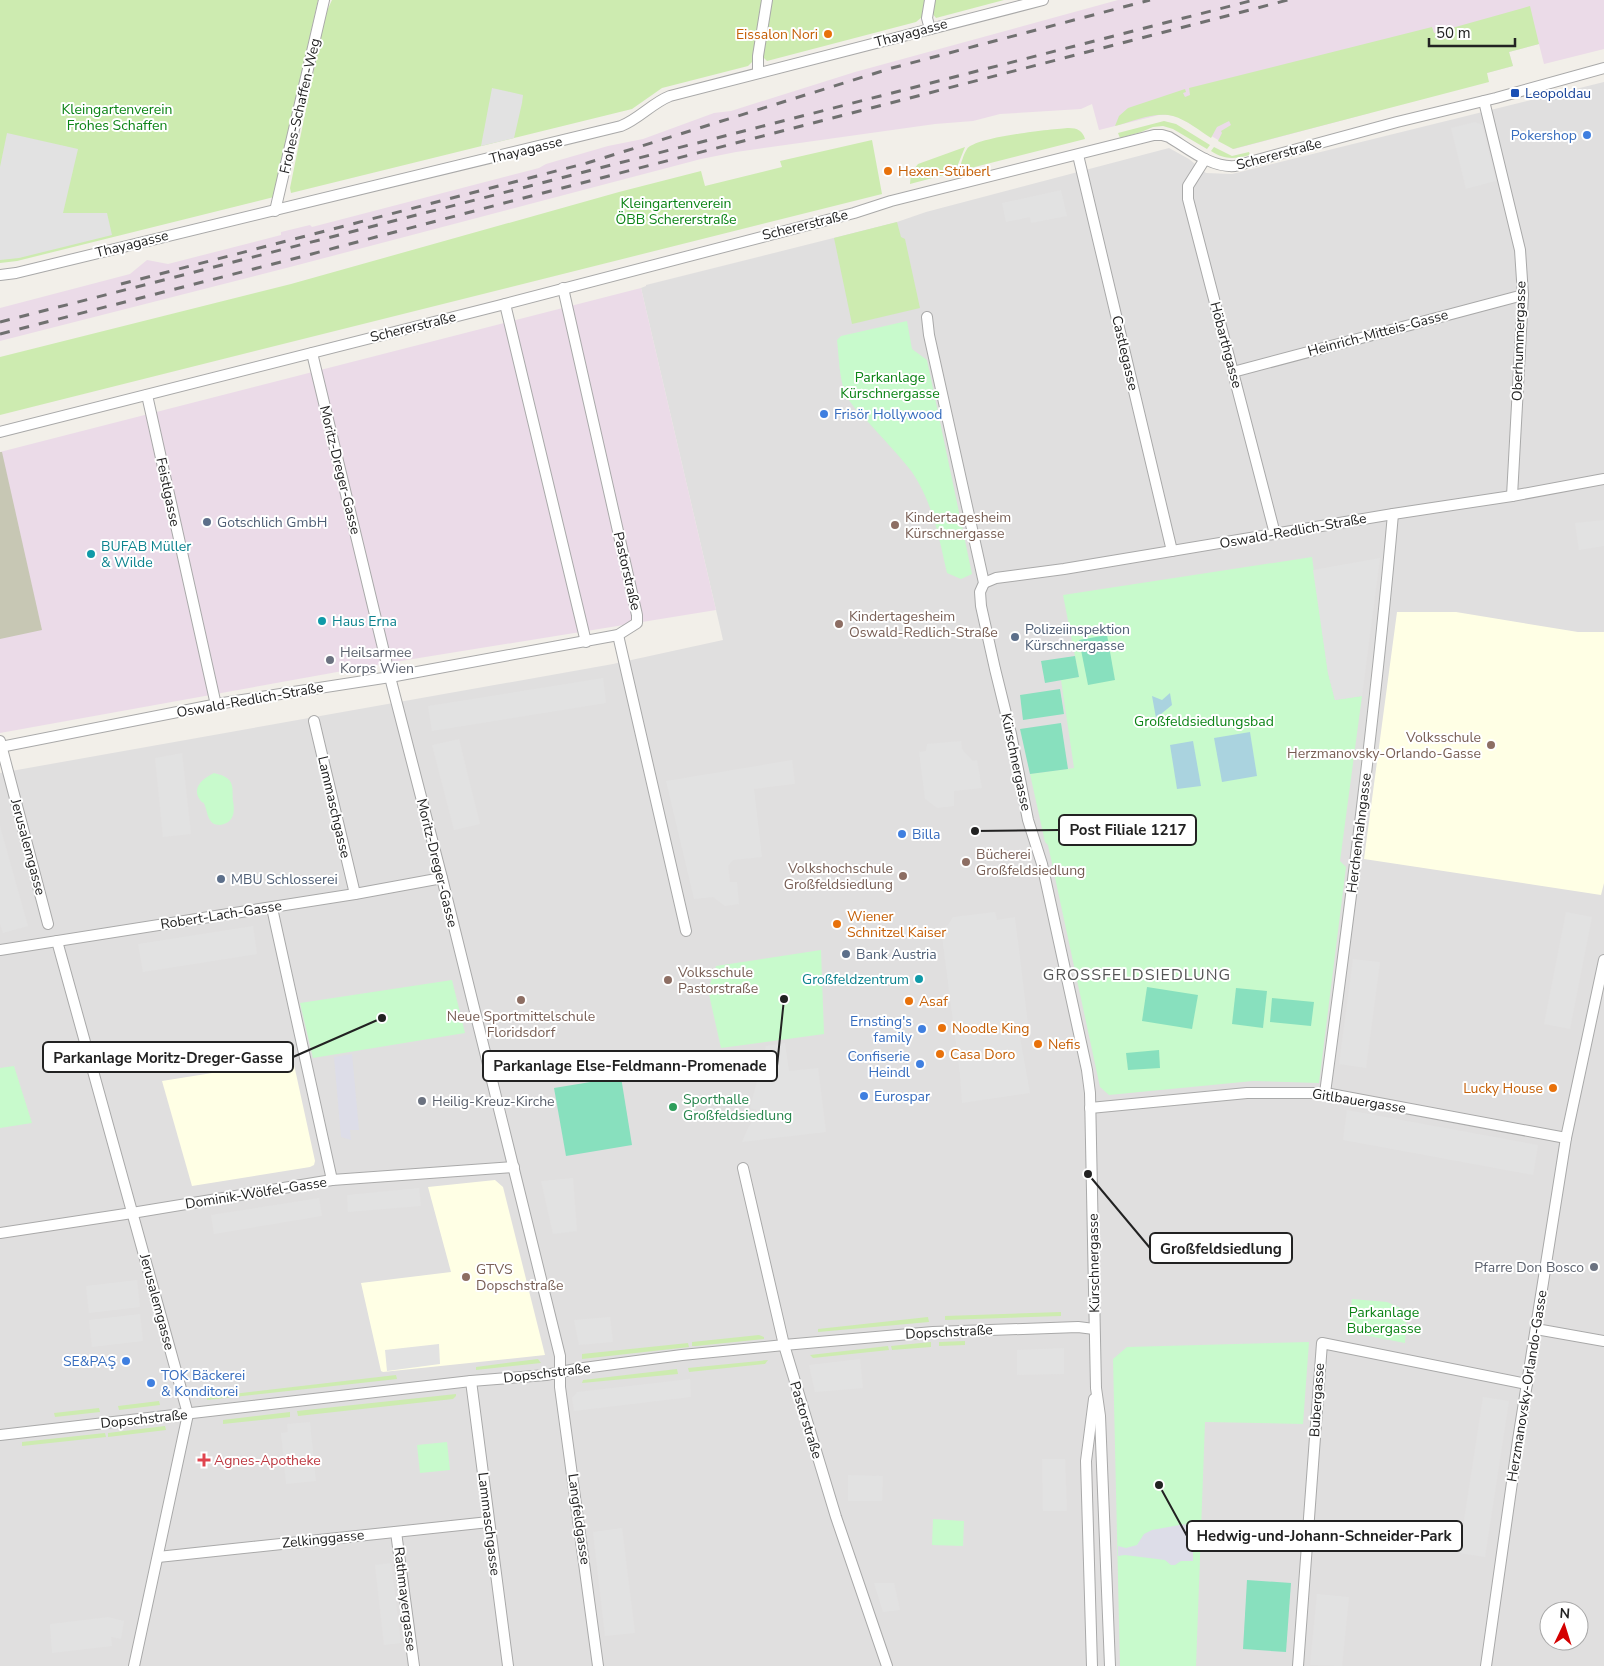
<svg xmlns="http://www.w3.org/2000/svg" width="1604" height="1666" font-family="'Nunito Sans',sans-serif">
<rect width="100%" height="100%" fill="#f2efe9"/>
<path fill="#e0dfdf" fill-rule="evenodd" d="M1604,82v1584h-1604v-893l613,-109 110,-24 -82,-352 5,-2v-1l251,-63 29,-10 243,-64 20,11 17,14 26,1zM1549,1611h30v30h-30z"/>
<g fill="#ebdbe8">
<path d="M1118,0h486v49l-60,15 -5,-20 -30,8 4,14 -26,7v4l-118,31 1,5 -136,36 -56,-32 -9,-2h-10l-60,15 -7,-26 -11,5 -81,5 -27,7 -38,3 -199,28 -35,7 -407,107 -294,75v-33l130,-34 17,-14 21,4 113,-29v-3l29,-7 2,2 227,-59 7,-4 62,-18 35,-7 71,-26 17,-2 124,-39z"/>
<path d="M641,288l75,322 -340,55 -376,68v-281z"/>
</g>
<g fill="#ffffe5">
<path d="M1397,612h59l122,20h26v251l-3,12 -237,-36z"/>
<path d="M293,1060l22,101 -1,4 -4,2 -118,19 -30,-105z"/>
<path d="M495,1180l8,7 42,168 -162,17 -2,-1 -20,-88 90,-11 -23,-85z"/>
</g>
<path fill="#c7c7b4" d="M0,452h2l40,178 -42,9z"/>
<g fill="#cdebb0">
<path d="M0,0h318l-44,197 -257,64 -17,2z"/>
<path d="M332,0h431l-9,60 -6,6 -86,22 -30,21 -341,84 -1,-5 35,-173z"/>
<path d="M772,0h153l-3,17 -6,5 -149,39 -4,-4z"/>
<path d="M934,0h70l-68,18 -4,-5z"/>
<path d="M1530,6l9,38 -30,8 4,14 -26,7 2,9 -256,67 -15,-8 4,-8 -1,-2 10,-6 -2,-4 -12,6 -6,11c-11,-7 -24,-18 -38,-22 -17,-5 -40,5 -58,10l4,-10 9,-8 57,-19 1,3 -3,1 2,4 5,-2 -1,-7 243,-61 2,6z"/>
<path d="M1164,121l12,3 34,21 -3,4 -34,-20 -10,-3 -10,1 -12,5 -21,6 -2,-5z"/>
<path d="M1069,128c8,0 14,3 16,11l-126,32c2,-7 4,-16 8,-22 8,-12 85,-20 102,-21z"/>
<path d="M872,140l10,54 -882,221v-58l291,-73 328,-92 82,-21 4,15 77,-19 -2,-6z"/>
<path d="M965,147l-10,25 -45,12 1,-11 7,-9z"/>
<path d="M1214,147l18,9 17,-4 1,3c-16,4 -25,5 -39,-4z"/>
<path d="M897,222l4,15 4,2 15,69 -68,16 -18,-86z"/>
<path d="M1061,1312v4l-116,4v-4z"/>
<path d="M928,1317l1,5 -111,10v-3z"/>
<path d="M759,1335l5,2v2l-68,7h-4v-4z"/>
<path d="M965,1341v4l-26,1v-4z"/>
<path d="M931,1342v5l-39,3 -1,-4z"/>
<path d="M688,1343l1,4 -107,12v-5z"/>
<path d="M888,1346l1,4 -76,8 -3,-3z"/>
<path d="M538,1359l3,4 -65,7v-3z"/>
<path d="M768,1360l-3,4 -76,8 -1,-4z"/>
<path d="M677,1369l1,5 -96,9 1,-3z"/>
<path d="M396,1375l1,4 -190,21v-3z"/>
<path d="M456,1394v2l-3,3 -155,17 -1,-5z"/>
<path d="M159,1401l1,4 -41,5 -1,-4z"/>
<path d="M99,1408l1,4 -45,5 -1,-4z"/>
<path d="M290,1412v5l-67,7v-4z"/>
<path d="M165,1426l1,4 -58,7v-4z"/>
<path d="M105,1433l1,4 -84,9v-4z"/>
</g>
<g fill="#c8facc">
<path d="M907,321l5,28 15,11 45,214 -11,5 -14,-6c-8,-35 -14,-70 -35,-101 -13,-17 -29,-33 -43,-49 -9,-9 -18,-18 -24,-30 -6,-16 -6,-36 -8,-53l4,-4z"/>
<path d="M1312,557l16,116 7,27 27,-4 -22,165 6,6 -27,216 -66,-2 -144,14 -9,-8 -52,-242 -3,-3 -15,-68 44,-6 -13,-88 18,-3 -16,-82z"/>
<path d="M214,773c3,1 9,2 11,4 10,5 7,15 8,24 2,11 1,22 -13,24 -12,0 -12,-11 -15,-19 -2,-6 -1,-1 -5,-6 -9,-13 4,-22 14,-27z"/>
<path d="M821,950l3,84 -103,14 -13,-58 8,-24z"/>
<path d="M452,980l13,53 -152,25 -13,-55z"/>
<path d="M14,1066l18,57 -32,5v-60z"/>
<path d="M1352,1299l35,3 20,9 -2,32 -57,-11z"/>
<path d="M1309,1342l-6,82 -98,-2 -9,244h-76l-7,-307 14,-12z"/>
<path d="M447,1442l3,28 -30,3 -3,-28z"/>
<path d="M933,1519l31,2 -1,25 -31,-1z"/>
</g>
<g fill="#88e0be">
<path d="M1107,635l8,45 -27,5 -9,-45z"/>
<path d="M1075,656l4,21 -34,6 -4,-22z"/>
<path d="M1060,689l4,25 -41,6 -3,-25z"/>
<path d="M1061,723l7,46 -38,5 -10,-45z"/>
<path d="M1147,987l51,8 -6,34 -50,-8z"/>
<path d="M1236,988l31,3 -4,37 -31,-4z"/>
<path d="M1272,998l42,4 -3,24 -41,-4z"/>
<path d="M1159,1050l1,18 -32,2 -2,-17z"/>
<path d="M621,1077l11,68 -66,11 -12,-68z"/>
<path d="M1247,1580l44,3 -5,69 -43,-3z"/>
</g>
<g fill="#e2e2e2">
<path d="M492,88l31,7 -1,8 -8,35 -33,8z"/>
<path d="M1475,122l7,3 14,56 -30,8 -15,-61z"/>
<path d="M7,133l71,16 -15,64h44l5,22 -93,23 -19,2v-93z"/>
<path d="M1061,190l6,26 -36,7 -1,-6 -24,5 -4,-19z"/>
<path d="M1604,520v26l-25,4 -4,-27z"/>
<path d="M1380,558l-18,138 -27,4 -7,-27 -15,-103z"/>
<path d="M603,678l3,25 -174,28 -4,-25z"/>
<path d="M459,739l21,85 -26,6 -22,-85z"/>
<path d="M961,741l1,8 11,12 4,-1 5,28 -28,3v15l-17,2 -12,-9 -6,-47 7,-1 1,-7z"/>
<path d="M182,753l9,81 -28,3 -8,-79z"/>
<path d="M792,760l3,24 -41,5 8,68 -29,3 -5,6 2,16h7l2,22 -14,2 -12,-9 -19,2 -28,-118z"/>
<path d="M0,826l28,100 -25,7 -3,-9z"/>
<path d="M995,912l2,8 18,-3 13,107 -10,2 12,67 -68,10 -2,-28 -19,-146 7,-4 5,-8z"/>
<path d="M1566,912l26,5 -22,112 -26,-5z"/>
<path d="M253,926l4,28 -114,18 -5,-28z"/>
<path d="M1353,959l27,3 -14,106 -27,-4z"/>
<path d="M785,1043l4,28 29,-3 8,64 -84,10 6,-14 10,-16 -1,-2 -7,-2 16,-62z"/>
<path d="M1347,1110l191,35 -5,30 -190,-35z"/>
<path d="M573,1178l4,53 -24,3 -12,-53z"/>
<path d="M419,1188l2,18 -73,6 -1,-17z"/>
<path d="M319,1198l3,18 -108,18 -3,-19z"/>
<path d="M137,1280l3,27 -51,6 -3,-27z"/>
<path d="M140,1314l3,27 -51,6 -3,-27z"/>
<path d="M610,1317l3,25 -34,3 -5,-25z"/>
<path d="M439,1344l1,20 -53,7 -2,-21z"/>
<path d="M1064,1348v26l-47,1v-25z"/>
<path d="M860,1359l3,29 -48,4 -6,-27z"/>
<path d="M690,1379l1,18 -117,14 -2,-13 5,-6z"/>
<path d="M1483,1397l26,4 -24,156 -26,-4z"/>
<path d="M310,1422l6,59 -30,3 -5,-51 7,-1 -1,-8z"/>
<path d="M1042,1459h23l2,52h-24z"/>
<path d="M848,1475l35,1 -1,25h-34z"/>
<path d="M622,1528l13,105 -30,3 -12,-104z"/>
<path d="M391,1563l10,80 -17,2 -9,-80z"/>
<path d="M874,1583h20l6,27 -17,2z"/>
<path d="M1317,1594l32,3 -7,69 -32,-1z"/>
<path d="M109,1617l15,4 -3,18 -10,-2 1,9 -60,7 -2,-29z"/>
</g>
<g fill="#dddde8">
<path d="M352,1054l7,76h-9l1,10 -10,-3 -7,-80z"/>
<path d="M1185,1524l8,23v14h-12l-6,4h-4l-6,-5 -40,-5 -7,1v-10l8,2 11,-3 7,-11 8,-4z"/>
</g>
<g fill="#aad3df">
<path d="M1170,693l2,12 -16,13 -4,-22 10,4z"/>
<path d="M1250,732l7,44 -35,6 -8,-44z"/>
<path d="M1193,741l8,45 -24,3 -7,-44z"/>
</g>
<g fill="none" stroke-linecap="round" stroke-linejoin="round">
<g stroke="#a9a9a9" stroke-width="12">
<g id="minor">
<path d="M930,29l-3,-11 3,-18"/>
<path d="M758,73v-17l9,-56"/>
<path d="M1484,101l36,149 3,45 -11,201"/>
<path d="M1078,155l94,396"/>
<path d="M1205,159l-17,27v13l87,335"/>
<path d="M275,211l49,-211"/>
<path d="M0,275l16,-2c201,-49 403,-96 605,-147 18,-7 31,-23 49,-30l373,-96"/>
<path d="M505,304l81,338"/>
<path d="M927,317l2,18 55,248 -4,9 1,14 14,63 16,65 17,86 14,44 45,206 3,23 6,295 4,28 10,250"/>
<path d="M312,353l78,324 52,201 118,478v31l38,279"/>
<path d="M1233,372l290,-77"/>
<path d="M147,395l69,310"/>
<path d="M0,432l505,-128 349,-91 37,-12 263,-66h8l7,2c20,12 42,31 66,29l162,-44 99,-24 108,-30"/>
<path d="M984,583l12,-5 68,-9 329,-55 119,-18 92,-17"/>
<path d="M618,635l68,296"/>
<path d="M314,721l41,173"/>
<path d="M0,741l48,183"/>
<path d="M0,747l223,-44 167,-26 228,-42 19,-12v-8l-74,-327"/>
<path d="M272,908l60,272"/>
<path d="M57,941l131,473 -54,252"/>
<path d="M0,950l355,-56 87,-16"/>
<path d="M1325,1093c26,-193 51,-386 68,-579"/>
<path d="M1090,1108l157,-15h78l241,45"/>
<path d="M743,1168l41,177 52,172 51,149"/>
<path d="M0,1233l132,-20 200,-33 182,-13"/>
<path d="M1536,1329l68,12"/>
<path d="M471,1381l37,285"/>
<path d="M0,1435l471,-54 75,-6 30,-6 106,-14 102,-10 149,-13 145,-5 16,2"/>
<path d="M396,1532l18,134"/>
<path d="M158,1557l331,-35"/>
<path d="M1092,1666l-6,-205 8,-62"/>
<path d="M1298,1666l24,-323 205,41"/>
<path d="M1486,1666l32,-226 48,-302 38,-178"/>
</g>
</g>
<use href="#minor" stroke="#fff" stroke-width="10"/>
<g stroke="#707070" stroke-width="3" stroke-dasharray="10 10" stroke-linecap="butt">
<path d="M121,284l466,-121 305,-95 258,-68"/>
<path d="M0,322l1254,-322"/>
<path d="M0,334l308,-79 204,-54 776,-201"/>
</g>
</g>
<g fill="#e8710a" stroke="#fff" stroke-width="2">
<circle cx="828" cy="34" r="5"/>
<circle cx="888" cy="171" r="5"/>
<circle cx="837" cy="924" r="5"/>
<circle cx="909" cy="1001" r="5"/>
<circle cx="942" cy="1028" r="5"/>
<circle cx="1038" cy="1044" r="5"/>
<circle cx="940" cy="1054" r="5"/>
<circle cx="1553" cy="1088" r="5"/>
</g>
<rect fill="#1a4fb4" stroke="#fff" stroke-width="2" x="1510" y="88" width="10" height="10" rx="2.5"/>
<g fill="#3f7fe0" stroke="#fff" stroke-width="2">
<circle cx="1587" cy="135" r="5"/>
<circle cx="824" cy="414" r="5"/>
<circle cx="902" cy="834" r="5"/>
<circle cx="922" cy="1029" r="5"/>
<circle cx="920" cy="1064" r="5"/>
<circle cx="864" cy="1096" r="5"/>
<circle cx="126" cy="1361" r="5"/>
<circle cx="151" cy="1383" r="5"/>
</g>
<g fill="#5c6f8a" stroke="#fff" stroke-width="2">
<circle cx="207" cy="522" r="5"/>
<circle cx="1015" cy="637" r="5"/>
<circle cx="221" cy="879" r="5"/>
<circle cx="846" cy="954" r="5"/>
</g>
<g fill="#8d6e63" stroke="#fff" stroke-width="2">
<circle cx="895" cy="525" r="5"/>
<circle cx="839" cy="624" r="5"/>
<circle cx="1491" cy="745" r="5"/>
<circle cx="966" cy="862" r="5"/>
<circle cx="903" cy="876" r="5"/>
<circle cx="668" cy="980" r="5"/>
<circle cx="521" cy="1000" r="5"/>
<circle cx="466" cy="1277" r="5"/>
</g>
<g fill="#0f9aa8" stroke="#fff" stroke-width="2">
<circle cx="91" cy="554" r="5"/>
<circle cx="322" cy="621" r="5"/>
<circle cx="919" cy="979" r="5"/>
</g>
<g fill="#6b7280" stroke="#fff" stroke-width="2">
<circle cx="330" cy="660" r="5"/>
<circle cx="422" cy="1101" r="5"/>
<circle cx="1594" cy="1267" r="5"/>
</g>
<circle fill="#2e9e5b" stroke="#fff" stroke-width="2" cx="673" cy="1107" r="5"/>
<path fill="#e0444e" stroke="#fff" stroke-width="2" d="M201.5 1452.5h5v5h5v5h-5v5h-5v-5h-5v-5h5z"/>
<g text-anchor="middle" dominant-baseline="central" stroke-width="4" stroke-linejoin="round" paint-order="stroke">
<g font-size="14" fill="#222" stroke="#fff">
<text transform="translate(911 33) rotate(-15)">Thayagasse</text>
<text transform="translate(300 106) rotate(-77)">Frohes-Schaffen-Weg</text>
<text transform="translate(526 150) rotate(-14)">Thayagasse</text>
<text transform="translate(1279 154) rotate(-15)">Schererstraße</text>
<text transform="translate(805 225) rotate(-14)">Schererstraße</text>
<text transform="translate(132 244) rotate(-14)">Thayagasse</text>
<text transform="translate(413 327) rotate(-14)">Schererstraße</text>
<text transform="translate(1378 333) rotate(-15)">Heinrich-Mitteis-Gasse</text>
<text transform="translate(1519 341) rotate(-88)">Oberhummergasse</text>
<text transform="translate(1226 345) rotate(75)">Höbarthgasse</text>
<text transform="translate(1125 353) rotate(77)">Castlegasse</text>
<text transform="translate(340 470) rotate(76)">Moritz-Dreger-Gasse</text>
<text transform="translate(168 492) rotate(78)">Feistlgasse</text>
<text transform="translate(1293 531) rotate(-10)">Oswald-Redlich-Straße</text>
<text transform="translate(627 571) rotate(77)">Pastorstraße</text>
<text transform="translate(250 700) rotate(-10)">Oswald-Redlich-Straße</text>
<text transform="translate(1016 762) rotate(78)">Kürschnergasse</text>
<text transform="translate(334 807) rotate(77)">Lammaschgasse</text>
<text transform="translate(1359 833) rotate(-83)">Herchenhahngasse</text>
<text transform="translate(28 847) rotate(75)">Jerusalemgasse</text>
<text transform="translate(437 863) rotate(76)">Moritz-Dreger-Gasse</text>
<text transform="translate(221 915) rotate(-9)">Robert-Lach-Gasse</text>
<text transform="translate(1359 1101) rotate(9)">Gitlbauergasse</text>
<text transform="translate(256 1193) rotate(-9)">Dominik-Wölfel-Gasse</text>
<text transform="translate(1094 1263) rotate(-91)">Kürschnergasse</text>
<text transform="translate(157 1302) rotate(75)">Jerusalemgasse</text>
<text transform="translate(949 1332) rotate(-3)">Dopschstraße</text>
<text transform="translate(547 1373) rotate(-7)">Dopschstraße</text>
<text transform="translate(1527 1386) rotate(-81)">Herzmanovsky-Orlando-Gasse</text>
<text transform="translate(1317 1400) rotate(-86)">Bubergasse</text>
<text transform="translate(144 1419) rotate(-6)">Dopschstraße</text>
<text transform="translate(806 1420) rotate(73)">Pastorstraße</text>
<text transform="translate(579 1519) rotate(82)">Langfeldgasse</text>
<text transform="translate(489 1524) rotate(83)">Lammaschgasse</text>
<text transform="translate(323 1539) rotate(-6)">Zelkinggasse</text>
<text transform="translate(405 1599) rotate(83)">Rathmayergasse</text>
</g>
<g font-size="14" fill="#c56008" stroke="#fff" text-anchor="start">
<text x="818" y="34" text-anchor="end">Eissalon Nori</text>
<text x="898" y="171">Hexen-Stüberl</text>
<text x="847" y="916">Wiener<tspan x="847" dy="16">Schnitzel Kaiser</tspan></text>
<text x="919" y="1001">Asaf</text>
<text x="952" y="1028">Noodle King</text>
<text x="1048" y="1044">Nefis</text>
<text x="950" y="1054">Casa Doro</text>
<text x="1543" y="1088" text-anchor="end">Lucky House</text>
</g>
<g font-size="14" fill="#164399" stroke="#fff" text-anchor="start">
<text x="1525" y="93">Leopoldau</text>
</g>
<g font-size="14" fill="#0c8416" stroke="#fff">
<text x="117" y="109">Kleingartenverein<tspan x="117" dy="16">Frohes Schaffen</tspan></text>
<text x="676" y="203">Kleingartenverein<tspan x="676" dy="16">ÖBB Schererstraße</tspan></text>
<text x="890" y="377">Parkanlage<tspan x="890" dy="16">Kürschnergasse</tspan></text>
<text x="1204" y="721">Großfeldsiedlungsbad</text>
<text x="1384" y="1312">Parkanlage<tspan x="1384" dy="16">Bubergasse</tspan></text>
</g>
<g font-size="14" fill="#366cbe" stroke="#fff" text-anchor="end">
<text x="1577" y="135">Pokershop</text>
<text x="834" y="414" text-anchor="start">Frisör Hollywood</text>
<text x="912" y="834" text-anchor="start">Billa</text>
<text x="912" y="1021">Ernsting's<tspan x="912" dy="16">family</tspan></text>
<text x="910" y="1056">Confiserie<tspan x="910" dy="16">Heindl</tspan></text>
<text x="874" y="1096" text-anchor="start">Eurospar</text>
<text x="116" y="1361">SE&amp;PAŞ</text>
<text x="161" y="1375" text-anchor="start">TOK Bäckerei<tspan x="161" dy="16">&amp; Konditorei</tspan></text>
</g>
<g font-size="14" fill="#785e54" stroke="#fff" text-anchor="start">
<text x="905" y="517">Kindertagesheim<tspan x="905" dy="16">Kürschnergasse</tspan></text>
<text x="849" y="616">Kindertagesheim<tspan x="849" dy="16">Oswald-Redlich-Straße</tspan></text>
<text x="1481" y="737" text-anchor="end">Volksschule<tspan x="1481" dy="16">Herzmanovsky-Orlando-Gasse</tspan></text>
<text x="976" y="854">Bücherei<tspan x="976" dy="16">Großfeldsiedlung</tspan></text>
<text x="893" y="868" text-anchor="end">Volkshochschule<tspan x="893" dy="16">Großfeldsiedlung</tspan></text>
<text x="678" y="972">Volksschule<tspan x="678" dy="16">Pastorstraße</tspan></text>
<text x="521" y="1016" text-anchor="middle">Neue Sportmittelschule<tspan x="521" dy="16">Floridsdorf</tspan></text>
<text x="476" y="1269">GTVS<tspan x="476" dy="16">Dopschstraße</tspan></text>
</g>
<g font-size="14" fill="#4e5e75" stroke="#fff" text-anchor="start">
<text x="217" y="522">Gotschlich GmbH</text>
<text x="1025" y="629">Polizeiinspektion<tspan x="1025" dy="16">Kürschnergasse</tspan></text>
<text x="231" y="879">MBU Schlosserei</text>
<text x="856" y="954">Bank Austria</text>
</g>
<g font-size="14" fill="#0d838f" stroke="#fff" text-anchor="start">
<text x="101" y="546">BUFAB Müller<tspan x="101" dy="16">&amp; Wilde</tspan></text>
<text x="332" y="621">Haus Erna</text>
<text x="909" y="979" text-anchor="end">Großfeldzentrum</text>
</g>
<g font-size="14" fill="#5b616d" stroke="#fff" text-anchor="start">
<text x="340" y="652">Heilsarmee<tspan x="340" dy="16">Korps Wien</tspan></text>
<text x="432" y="1101">Heilig-Kreuz-Kirche</text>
<text x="1584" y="1267" text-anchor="end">Pfarre Don Bosco</text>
</g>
<g font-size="14" fill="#27864d" stroke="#fff" text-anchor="start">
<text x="683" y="1099">Sporthalle<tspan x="683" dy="16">Großfeldsiedlung</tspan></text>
</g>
<g font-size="14" fill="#be3a42" stroke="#fff" text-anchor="start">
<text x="214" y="1460">Agnes-Apotheke</text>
</g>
<g font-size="16" letter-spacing="1" fill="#555" stroke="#fff">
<text x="1137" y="975">GROSSFELDSIEDLUNG</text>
</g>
</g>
<path fill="none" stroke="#222" stroke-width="2" d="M975 831L1059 830M382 1018L293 1057M784 999L777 1066M1088 1174L1150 1248M1159 1485L1187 1536"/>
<g fill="#222" stroke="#fff" stroke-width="2">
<circle cx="975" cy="831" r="5"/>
<circle cx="382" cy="1018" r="5"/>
<circle cx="784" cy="999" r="5"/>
<circle cx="1088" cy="1174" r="5"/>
<circle cx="1159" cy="1485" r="5"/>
</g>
<g fill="#fff" stroke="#222" stroke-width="2">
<rect x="1059" y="815" width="137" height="30" rx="5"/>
<rect x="43" y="1042" width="250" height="30" rx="5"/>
<rect x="483" y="1051" width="294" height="30" rx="5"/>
<rect x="1150" y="1233" width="142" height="30" rx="5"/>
<rect x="1187" y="1521" width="275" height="30" rx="5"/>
</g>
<g font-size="15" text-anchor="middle" font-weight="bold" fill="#222">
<text x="1128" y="835">Post Filiale 1217</text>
<text x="168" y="1063">Parkanlage Moritz-Dreger-Gasse</text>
<text x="630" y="1071">Parkanlage Else-Feldmann-Promenade</text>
<text x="1221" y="1254">Großfeldsiedlung</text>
<text x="1324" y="1541">Hedwig-und-Johann-Schneider-Park</text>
</g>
<g transform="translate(1564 1626) rotate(4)"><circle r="24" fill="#ffffff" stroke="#a7a7a7"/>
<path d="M0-4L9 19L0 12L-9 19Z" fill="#d40000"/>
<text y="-8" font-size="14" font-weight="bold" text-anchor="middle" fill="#222222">N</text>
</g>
<path d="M1429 38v8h86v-8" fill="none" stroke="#222222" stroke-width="2.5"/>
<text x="1436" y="38" font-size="15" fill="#222222" stroke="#ffffff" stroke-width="4" paint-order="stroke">50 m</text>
</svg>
